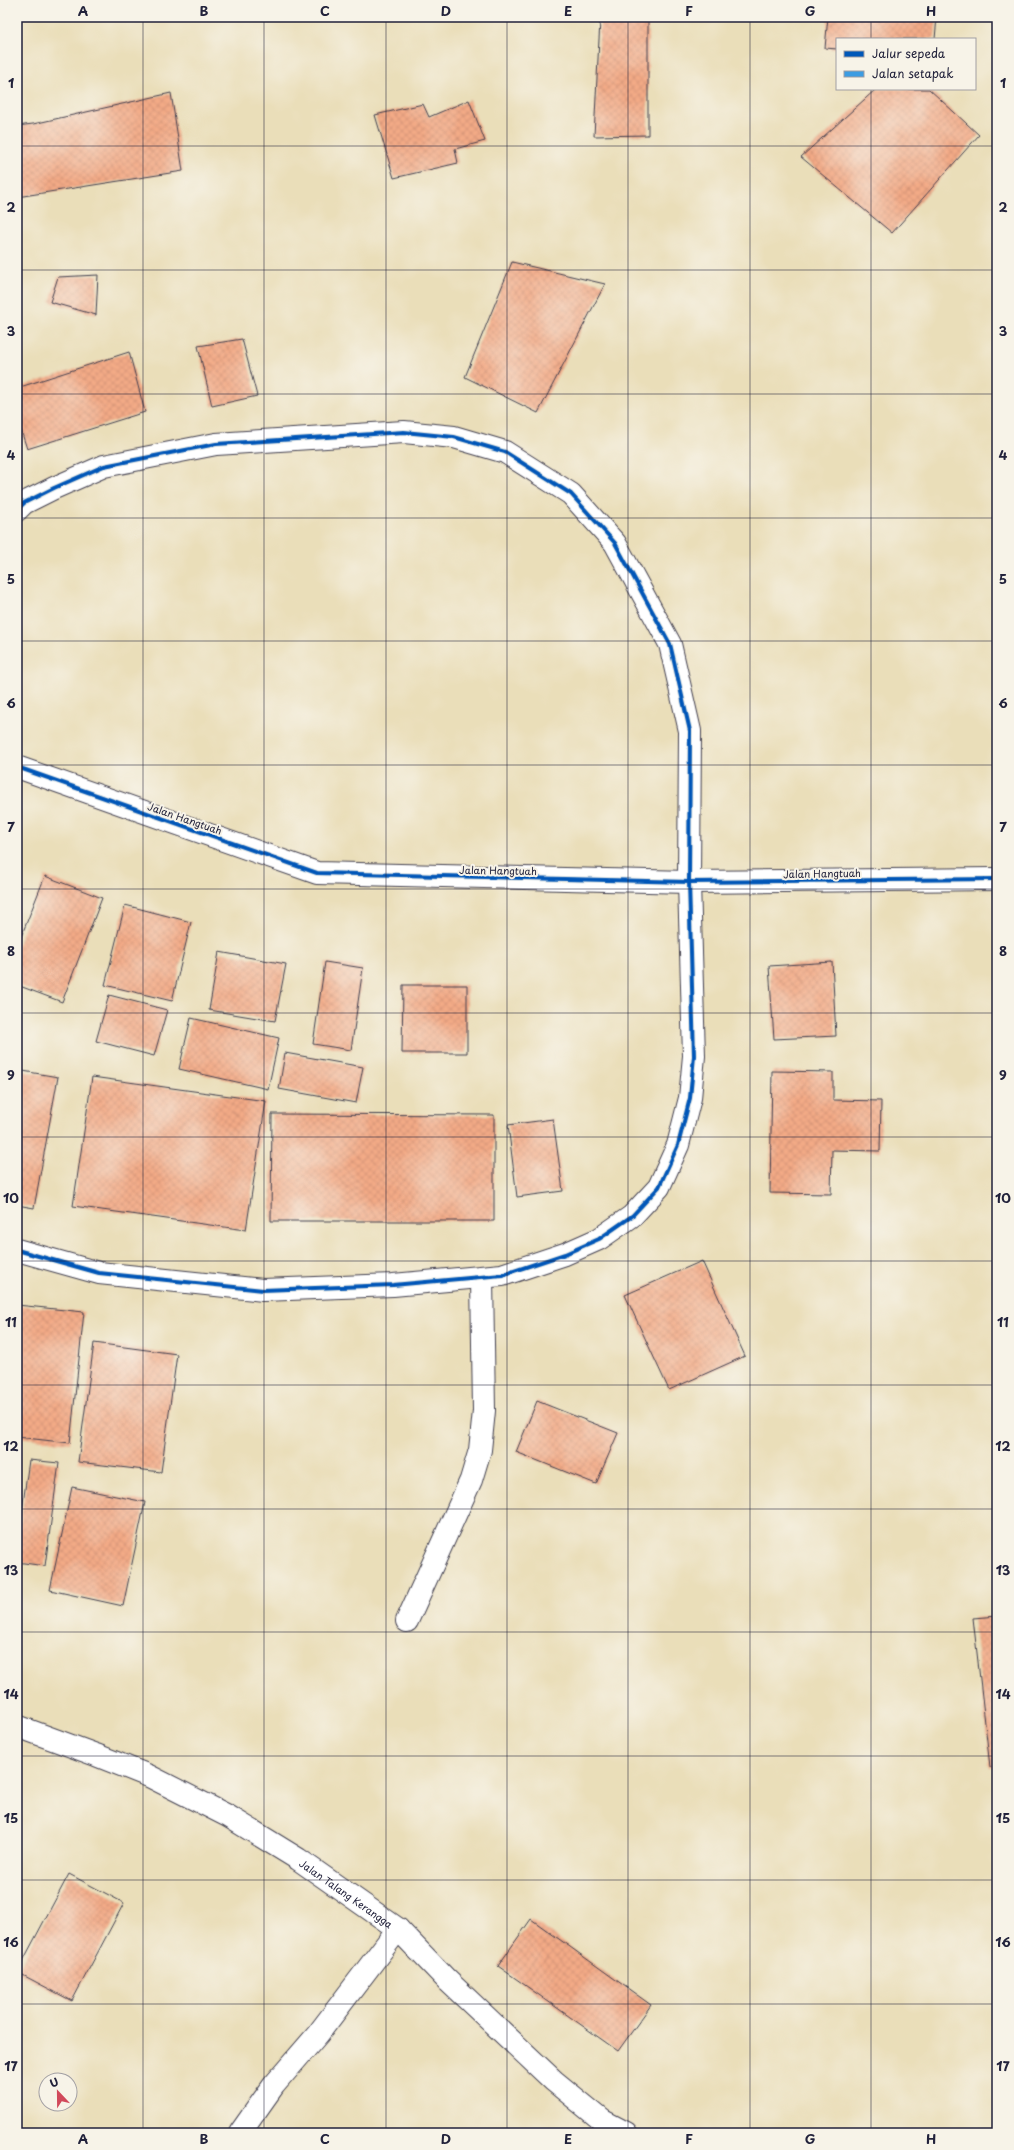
<svg xmlns="http://www.w3.org/2000/svg" width="1014" height="2150" font-family="'Playpen Sans',sans-serif">
<defs>
<pattern id="building-cross-hatch" width="8" height="8" patternUnits="userSpaceOnUse"><rect width="8" height="8" fill="#f3aa86"/><path d="M0 0l8 8M0 8l8-8" fill="none" stroke="#d09275"/></pattern>
</defs>
<rect width="100%" height="100%" fill="#f7f3e8"/>
<filter id="ink" filterUnits="userSpaceOnUse"><feTurbulence type="fractalNoise" baseFrequency=".025" numOctaves="2"/><feDisplacementMap in="SourceGraphic" scale="8" xChannelSelector="R" yChannelSelector="G"/><feConvolveMatrix kernelMatrix="1 2 1 2 8 2 1 2 1" color-interpolation-filters="sRGB"/></filter>
<filter id="wash" filterUnits="userSpaceOnUse"><feTurbulence type="fractalNoise" baseFrequency=".012" numOctaves="4" result="noise"/><feDisplacementMap in="SourceGraphic" scale="16" xChannelSelector="R" yChannelSelector="G"/><feGaussianBlur stdDeviation="0.9" result="paint"/><feColorMatrix in="noise" values="0 0 0 0 0 0 0 0 0 0 0 0 0 0 0 0 0 1.4 0 .05"/><feComposite in="paint" operator="in"/></filter>
<g filter="url(#wash)">
<rect width="100%" height="100%" fill="#eadeb9"/>
<g id="blocks">
<g fill="url(#building-cross-hatch)">
<path d="M621,17h27v118l-54,1 6,-116z"/>
<path d="M828,17h109l-2,22h-98v10l-12,-1z"/>
<path d="M876,89h53l50,46 -87,98 -91,-76z"/>
<path d="M171,93l12,78 -166,26v-71l16,-2z"/>
<path d="M469,100l16,41 -30,8 3,14 -64,15 -19,-63 48,-11 6,13z"/>
<path d="M512,262l93,22 -67,129 -73,-36z"/>
<path d="M98,275l-2,40 -46,-13 8,-25z"/>
<path d="M242,339l15,57 -45,10 -14,-60z"/>
<path d="M129,352l16,60 -118,37 -10,-31v-30z"/>
<path d="M45,876l57,22 -40,104 -45,-17v-38z"/>
<path d="M125,905l66,17 -19,79 -67,-16z"/>
<path d="M219,952l67,12 -11,57 -66,-11z"/>
<path d="M325,962l38,6 -12,82 -38,-6z"/>
<path d="M832,962l4,74 -62,3 -5,-73z"/>
<path d="M403,985h64v68h-65z"/>
<path d="M109,995l58,15 -13,46 -58,-15z"/>
<path d="M191,1018l88,20 -11,51 -89,-20z"/>
<path d="M285,1053l78,14 -7,36 -77,-14z"/>
<path d="M17,1070l41,7 -24,131 -17,-3z"/>
<path d="M772,1071l61,1v28l48,1 -1,50 -48,-1 -1,44 -61,-1z"/>
<path d="M92,1077l174,24 -20,129 -173,-24z"/>
<path d="M272,1114l222,1v106h-223z"/>
<path d="M553,1119l10,72 -46,6 -9,-72z"/>
<path d="M702,1261l43,95 -76,34 -44,-95z"/>
<path d="M17,1305l67,7 -14,131 -53,-6z"/>
<path d="M94,1343l83,11 -16,118 -83,-10z"/>
<path d="M537,1401l81,32 -22,51 -80,-32z"/>
<path d="M29,1460l30,3 -14,103 -28,-4v-15z"/>
<path d="M72,1487l73,15 -22,104 -73,-16z"/>
<path d="M997,1616v150l-7,1 -17,-149z"/>
<path d="M69,1874l55,29 -52,98 -55,-29z"/>
<path d="M531,1919l120,86 -33,46 -120,-85z"/>
</g>
</g>
</g>
<g filter="url(#ink)">
<use href="#blocks" fill-opacity="0" stroke="#403e4e" stroke-width="1"/>
<g fill="none" stroke-linecap="round" stroke-linejoin="round">
<g stroke="#403e4e" stroke-width="24">
<g id="minor">
<path d="M17,510l7,-7 30,-15 50,-22 112,-22 188,-12 50,5 51,15 66,42 44,49 55,101 20,87 -1,151 5,174 -4,42 -12,47 -19,42 -27,29 -33,23 -34,15 -63,21 -109,10 -130,5 -164,-17 -82,-23"/>
<path d="M17,767l300,106 372,9 308,-3"/>
<path d="M407,1621l64,-141 9,-30 4,-39 -2,-134"/>
<path d="M240,2133l34,-48 44,-51 80,-105"/>
</g>
</g>
<g stroke="#403e4e" stroke-width="24">
<g id="tertiary">
<path id="s1" d="M17,1726l79,29 53,21 79,40 70,43 100,70 49,51 107,101 49,40 23,12"/>
</g>
</g>
<use href="#minor" stroke="#fff" stroke-width="22"/>
<use href="#tertiary" stroke="#fff" stroke-width="22"/>
<path stroke="#3c9ce2" stroke-width="3" stroke-dasharray="6 3" stroke-linecap="butt" d="M17,492l7,11"/>
<g stroke="#f7f3e8" stroke-width="6">
<g id="cycleway">
<path d="M17,510l7,-7 30,-15 50,-22 112,-22 188,-12 50,5 51,15 66,42 44,49 55,101 20,87 -1,151 5,174 -4,42 -12,47 -19,42 -27,29 -33,23 -34,15 -63,21 -109,10 -130,5 -164,-17 -82,-23"/>
<path d="M17,767l300,106 372,9 308,-3"/>
</g>
</g>
<use href="#cycleway" stroke="#0057b8" stroke-width="4"/>
</g>
</g>
<path fill="none" stroke="#22223b" stroke-width="1" stroke-opacity="0.55" d="M143,17v2116M264,17v2116M386,17v2116M507,17v2116M628,17v2116M750,17v2116M871,17v22M871,89v2044M17,146h980M17,270h980M17,394h980M17,518h980M17,641h980M17,765h980M17,889h980M17,1013h980M17,1137h980M17,1261h980M17,1385h980M17,1509h980M17,1632h980M17,1756h980M17,1880h980M17,2004h980"/>
<g text-anchor="middle" dominant-baseline="central" stroke-width="4" stroke-linejoin="round" paint-order="stroke">
<g font-size="10" fill="#22223b" stroke="#f7f3e8">
<text transform="translate(185 818) rotate(19)">Jalan Hangtuah</text>
<text transform="translate(498 870) rotate(1)">Jalan Hangtuah</text>
<text transform="translate(822 873) rotate(-1)">Jalan Hangtuah</text>
<text stroke="none"><textPath href="#s1" startOffset="371">Jalan Talang Kerangga</textPath></text>
</g>
</g>
<rect width="1014" height="2150" fill="none" stroke="#f7f3e8" stroke-width="44"/>
<rect x="836" y="38" width="140" height="52" fill="#f7f3e8" stroke="#a29fa3"/>
<rect x="844" y="51" width="20" height="6" fill="#0057b8" stroke="#a29fa3"/>
<text x="872" y="58" font-size="12" fill="#22223b">Jalur sepeda</text>
<rect x="844" y="71" width="20" height="6" fill="#3c9ce2" stroke="#a29fa3"/>
<text x="872" y="78" font-size="12" fill="#22223b">Jalan setapak</text>
<g transform="translate(58 2092) rotate(338)"><circle r="19" fill="#f7f3e8" stroke="#a29fa3"/>
<path d="M0-3L7 15L0 10L-7 15Z" fill="#d1495b"/>
<text y="-6" font-size="11" font-weight="bold" text-anchor="middle" fill="#22223b">U</text>
</g>
<rect x="22" y="22" width="970" height="2106" fill="none" stroke="#22223b" stroke-width="1.5"/>
<g font-size="13" text-anchor="middle" font-weight="bold" fill="#22223b">
<text x="83" y="16">A</text>
<text x="204" y="16">B</text>
<text x="325" y="16">C</text>
<text x="446" y="16">D</text>
<text x="568" y="16">E</text>
<text x="689" y="16">F</text>
<text x="810" y="16">G</text>
<text x="931" y="16">H</text>
<text x="11" y="88">1</text>
<text x="1003" y="88">1</text>
<text x="11" y="212">2</text>
<text x="1003" y="212">2</text>
<text x="11" y="336">3</text>
<text x="1003" y="336">3</text>
<text x="11" y="460">4</text>
<text x="1003" y="460">4</text>
<text x="11" y="584">5</text>
<text x="1003" y="584">5</text>
<text x="11" y="708">6</text>
<text x="1003" y="708">6</text>
<text x="11" y="832">7</text>
<text x="1003" y="832">7</text>
<text x="11" y="956">8</text>
<text x="1003" y="956">8</text>
<text x="11" y="1080">9</text>
<text x="1003" y="1080">9</text>
<text x="11" y="1203">10</text>
<text x="1003" y="1203">10</text>
<text x="11" y="1327">11</text>
<text x="1003" y="1327">11</text>
<text x="11" y="1451">12</text>
<text x="1003" y="1451">12</text>
<text x="11" y="1575">13</text>
<text x="1003" y="1575">13</text>
<text x="11" y="1699">14</text>
<text x="1003" y="1699">14</text>
<text x="11" y="1823">15</text>
<text x="1003" y="1823">15</text>
<text x="11" y="1947">16</text>
<text x="1003" y="1947">16</text>
<text x="11" y="2071">17</text>
<text x="1003" y="2071">17</text>
<text x="83" y="2144">A</text>
<text x="204" y="2144">B</text>
<text x="325" y="2144">C</text>
<text x="446" y="2144">D</text>
<text x="568" y="2144">E</text>
<text x="689" y="2144">F</text>
<text x="810" y="2144">G</text>
<text x="931" y="2144">H</text>
</g>
</svg>
